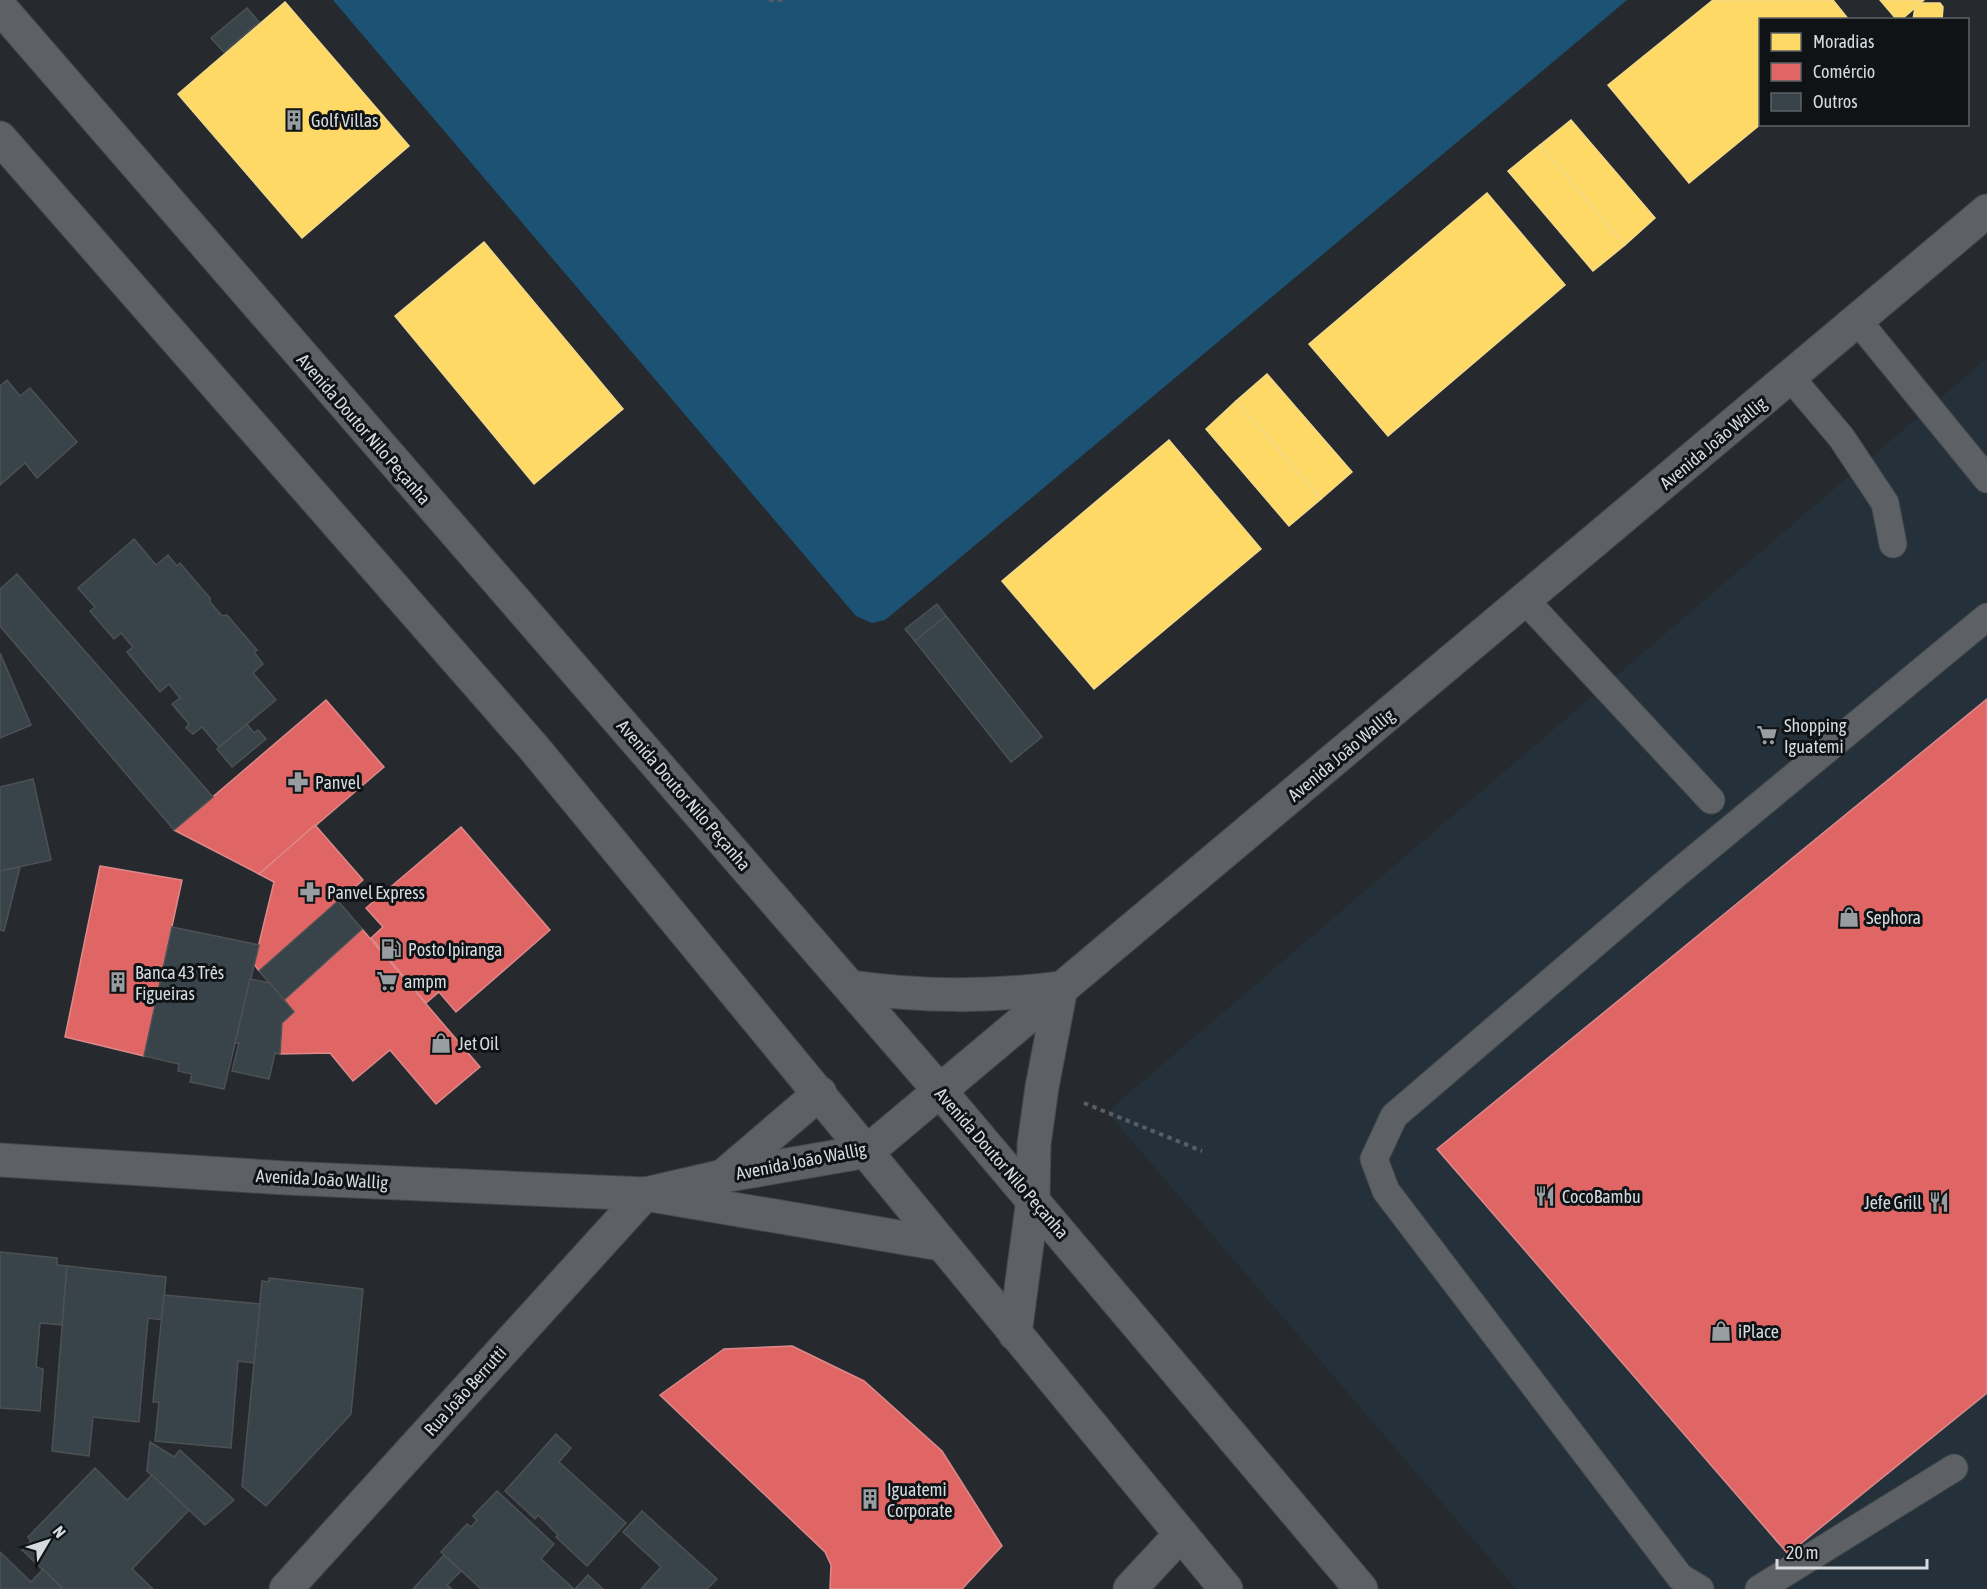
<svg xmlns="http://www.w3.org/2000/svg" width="1987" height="1589" font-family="'Asap Condensed',sans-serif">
<rect width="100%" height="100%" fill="#262a2e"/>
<path fill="#24313a" d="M1987,358v1231h-471l-409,-477z"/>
<path fill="#1c5374" d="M333,0h1294l-684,572 -58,48 -13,3 -16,-7z"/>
<g fill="#ffd966" stroke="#f2da8a" stroke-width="1.5">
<path d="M1713,0h120l16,20h-89l1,104 -72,59 -81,-98z"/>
<path d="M1880,0h44l-23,20h-4z"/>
<path d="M285,2l124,144 -107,92 -124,-144z"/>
<path d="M1920,3h20l3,4 -1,13h-29l2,-13z"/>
<path d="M1571,120l84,98 -30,27 -85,-100z"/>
<path d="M1540,145l85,100 -32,26 -85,-100z"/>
<path d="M1487,193l78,92 -177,151 -79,-92z"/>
<path d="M484,242l139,167 -89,75 -139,-168z"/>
<path d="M1267,374l85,98 -31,27 -85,-98z"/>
<path d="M1236,401l85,98 -32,27 -83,-97z"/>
<path d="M1169,440l92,109 -167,140 -92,-108z"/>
</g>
<g fill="#e06666" stroke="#dd898a" stroke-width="1.5">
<path d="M1987,699v694l-199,161 -351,-405z"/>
<path d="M326,700l58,67 -125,107 -85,-44z"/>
<path d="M315,825l48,55 -104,91 -5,-7 20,-82 -15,-8z"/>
<path d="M461,827l89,103 -94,82 -17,-20 -13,11 -55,-65 12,-11 -17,-19z"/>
<path d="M100,866l82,14 -38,176 -79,-19z"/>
<path d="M362,929l118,138 -44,37 -46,-54 -37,31 -23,-28 -50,1 2,-31 12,-11 -10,-12z"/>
<path d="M792,1346l72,35 78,70 60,95 -40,43h-132l1,-24 -6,-13 -165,-157 64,-46z"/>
</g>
<g fill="#38434a" stroke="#4d5154" stroke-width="1.5">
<path d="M247,8l12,14 -35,30 -13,-14z"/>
<path d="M7,380l13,16 10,-8 47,54 -40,36 -12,-15 -25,22v-99z"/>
<path d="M134,539l22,26 12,-10 9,11 3,-3 30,35v4l12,14 5,-1 30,35 -3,2 9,12 -10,9 23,27 -57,47 -17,-20 -9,7 -7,-6 3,-4 -17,-20 8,-6 -11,-14 -9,8 -33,-40 6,-5 -12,-14 -7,6 -24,-28 5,-4 -17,-19z"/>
<path d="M17,574l196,223 -39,33 -174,-204v-37z"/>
<path d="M937,604l9,12 -31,25 -10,-12z"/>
<path d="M946,616l96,121 -31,25 -96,-121z"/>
<path d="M0,653l31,72 -31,13z"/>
<path d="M247,724l7,9 4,-3 8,9 -34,28 -15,-18z"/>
<path d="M33,779l18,81 -51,11v-84z"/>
<path d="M20,867l-16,64 -4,-1v-59z"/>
<path d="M338,901l24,28 -78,71 -25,-29z"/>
<path d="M172,927l87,18 -35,144 -34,-7 2,-8 -14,-3 1,-7 -35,-8z"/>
<path d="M250,979l20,4 24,29 -12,11 -2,31 -5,-1 -6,26 -37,-8 7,-28h-4z"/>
<path d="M0,1252l57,6v7l10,1 -5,59 -22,-2 -4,44 7,2 -3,42 -40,-3z"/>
<path d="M67,1266l99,11 -4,43 -14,-2 -9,104 -46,-5 -4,39 -37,-5z"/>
<path d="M269,1278l94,11 -12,125 -85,92 -24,-20 20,-205 7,1z"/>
<path d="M164,1295l96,9 -6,59 -16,-2 -7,87 -76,-7 4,-39h-6z"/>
<path d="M556,1434l15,14 -12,14 67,61 -39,43 -31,-29 2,-2 -20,-20 -3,4 -30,-28z"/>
<path d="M150,1442l24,15 6,-7 54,50 -29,25 -58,-54z"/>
<path d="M95,1468l32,32 25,-25 37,35 -57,59 21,20h-90l-41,-39 9,-9 -3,-4z"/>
<path d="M497,1491l57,53 -13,15 33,30h-93l-40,-37 26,-28 4,3 6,-7 -4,-4z"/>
<path d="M642,1511l75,68 -10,10h-66l20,-22 -38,-35z"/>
<path d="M0,1552l31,30 12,-13 20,20h-63z"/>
<path d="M444,1555l17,16 -14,14 5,4h-39z"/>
<path d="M588,1575l15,14h-28z"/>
</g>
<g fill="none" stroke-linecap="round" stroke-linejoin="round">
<g stroke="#43474a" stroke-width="29">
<g id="service">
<path d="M1858,321l129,158"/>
<path d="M1791,378l50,59 44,66 8,41"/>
<path d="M1525,600l186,200"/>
<path d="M1700,1589l-20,-12 -294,-386 -12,-32 20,-43 281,-241 312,-258"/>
<path d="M1759,1589l195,-121"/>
</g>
</g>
<g stroke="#43474a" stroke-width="35">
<g id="minor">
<path d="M286,1589l359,-395"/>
<path d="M1130,1589l51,-55"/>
</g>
</g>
<g stroke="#43474a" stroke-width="35">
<g id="secondary">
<path d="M0,7l940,1084 421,498"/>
<path d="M0,138l534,610 692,841"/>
<path d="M851,987c73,10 137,10 210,1"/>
<path d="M0,1160l286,18 359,16 295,50"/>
<path d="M723,1176l97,-83"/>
<path d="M645,1194l78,-18 145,-25 1119,-940"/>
<path d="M1015,1334l18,-135 1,-55 8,-57 19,-99"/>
</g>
</g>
<g stroke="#5a5d5f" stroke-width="4" stroke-dasharray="4.5 4.5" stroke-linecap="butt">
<path d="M769,0h15"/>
<path d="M1084,1103l118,48"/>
</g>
<use href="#service" stroke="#5d6064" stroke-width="27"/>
<use href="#minor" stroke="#5d6064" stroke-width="33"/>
<use href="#secondary" stroke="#5d6064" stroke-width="33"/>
</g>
<defs>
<g id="building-bare" transform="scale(1.62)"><path d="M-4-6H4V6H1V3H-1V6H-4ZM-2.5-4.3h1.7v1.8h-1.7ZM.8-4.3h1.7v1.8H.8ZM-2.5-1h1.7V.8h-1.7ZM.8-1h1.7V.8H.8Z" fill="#989da1" stroke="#0f1316" stroke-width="2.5" paint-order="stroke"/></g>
<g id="supermarket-bare" transform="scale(1.62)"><path d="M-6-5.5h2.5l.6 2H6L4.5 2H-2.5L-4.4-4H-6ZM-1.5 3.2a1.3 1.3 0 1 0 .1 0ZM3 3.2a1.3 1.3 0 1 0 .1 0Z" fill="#989da1" stroke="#0f1316" stroke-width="2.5" paint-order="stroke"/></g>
<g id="pharmacy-bare" transform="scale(1.62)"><path d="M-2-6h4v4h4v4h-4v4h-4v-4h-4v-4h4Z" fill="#989da1" stroke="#0f1316" stroke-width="2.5" paint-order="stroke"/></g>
<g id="shop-bare" transform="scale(1.62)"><path d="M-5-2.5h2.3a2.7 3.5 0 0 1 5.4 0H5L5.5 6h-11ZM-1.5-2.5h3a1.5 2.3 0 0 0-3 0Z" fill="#989da1" stroke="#0f1316" stroke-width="2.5" paint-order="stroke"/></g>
<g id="fuel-bare" transform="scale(1.62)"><path d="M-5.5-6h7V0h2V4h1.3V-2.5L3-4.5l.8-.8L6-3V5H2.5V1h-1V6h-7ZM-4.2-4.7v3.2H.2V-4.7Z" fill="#989da1" stroke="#0f1316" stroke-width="2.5" paint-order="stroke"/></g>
<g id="restaurant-bare" transform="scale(1.62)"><path d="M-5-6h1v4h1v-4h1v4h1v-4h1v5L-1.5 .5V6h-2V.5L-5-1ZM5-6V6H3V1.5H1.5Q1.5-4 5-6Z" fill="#989da1" stroke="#0f1316" stroke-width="2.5" paint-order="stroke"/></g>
</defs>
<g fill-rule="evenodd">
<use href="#building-bare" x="294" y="120"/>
<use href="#supermarket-bare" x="1767" y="735"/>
<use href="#pharmacy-bare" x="298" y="782"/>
<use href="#pharmacy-bare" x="310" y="892"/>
<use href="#shop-bare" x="1849" y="917"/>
<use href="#fuel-bare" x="391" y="949"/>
<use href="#supermarket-bare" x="387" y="981"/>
<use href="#building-bare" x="118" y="982"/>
<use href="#shop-bare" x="441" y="1043"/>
<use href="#restaurant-bare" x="1545" y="1196"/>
<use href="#restaurant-bare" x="1939" y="1202"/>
<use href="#shop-bare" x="1721" y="1331"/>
<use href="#building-bare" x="870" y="1499"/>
</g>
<g text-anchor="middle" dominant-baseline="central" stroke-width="6" stroke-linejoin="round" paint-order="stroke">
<g font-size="18" fill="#d5dbdf" stroke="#0f1316" text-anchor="start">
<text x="311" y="120">Golf Villas</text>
<text x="1784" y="725">Shopping<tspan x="1784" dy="21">Iguatemi</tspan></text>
<text x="315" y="782">Panvel</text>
<text x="327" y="892">Panvel Express</text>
<text x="1866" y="917">Sephora</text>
<text x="408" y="949">Posto Ipiranga</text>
<text x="135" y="972">Banca 43 Três<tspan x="135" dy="21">Figueiras</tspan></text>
<text x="404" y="981">ampm</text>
<text x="458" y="1043">Jet Oil</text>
<text x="1562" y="1196">CocoBambu</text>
<text x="1922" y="1202" text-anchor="end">Jefe Grill</text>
<text x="1738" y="1331">iPlace</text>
<text x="887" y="1489">Iguatemi<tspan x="887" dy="21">Corporate</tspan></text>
</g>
<g font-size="18" fill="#d5dbdf" stroke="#0f1316">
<text transform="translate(364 429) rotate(49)">Avenida Doutor Nilo Peçanha</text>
<text transform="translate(1713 443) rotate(-40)">Avenida João Wallig</text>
<text transform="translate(1341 755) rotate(-40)">Avenida João Wallig</text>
<text transform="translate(684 795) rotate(49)">Avenida Doutor Nilo Peçanha</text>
<text transform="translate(801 1161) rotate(-11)">Avenida João Wallig</text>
<text transform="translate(1002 1163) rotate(49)">Avenida Doutor Nilo Peçanha</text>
<text transform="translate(322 1179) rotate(3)">Avenida João Wallig</text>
<text transform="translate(465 1391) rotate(-48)">Rua João Berrutti</text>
</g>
</g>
<rect x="1759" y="18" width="210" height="108" fill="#0f1316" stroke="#5e6366" stroke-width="1.5"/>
<rect x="1771" y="33" width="30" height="18" fill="#ffd966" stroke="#5e6366" stroke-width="1.5"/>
<text x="1813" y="48" font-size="18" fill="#d5dbdf">Moradias</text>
<rect x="1771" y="63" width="30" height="18" fill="#e06666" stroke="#5e6366" stroke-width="1.5"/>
<text x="1813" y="78" font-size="18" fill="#d5dbdf">Comércio</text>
<rect x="1771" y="93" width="30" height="18" fill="#38434a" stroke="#5e6366" stroke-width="1.5"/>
<text x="1813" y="108" font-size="18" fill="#d5dbdf">Outros</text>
<g transform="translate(48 1541) rotate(51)" stroke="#0f1316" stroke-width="4.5" paint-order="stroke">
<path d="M0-4.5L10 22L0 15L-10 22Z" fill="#d5dbdf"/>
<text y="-9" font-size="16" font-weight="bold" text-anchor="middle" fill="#d5dbdf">N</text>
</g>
<path d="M1777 1559v9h150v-9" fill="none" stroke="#d5dbdf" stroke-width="3"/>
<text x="1786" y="1559" font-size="18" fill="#d5dbdf" stroke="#0f1316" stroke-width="4.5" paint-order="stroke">20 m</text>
</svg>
